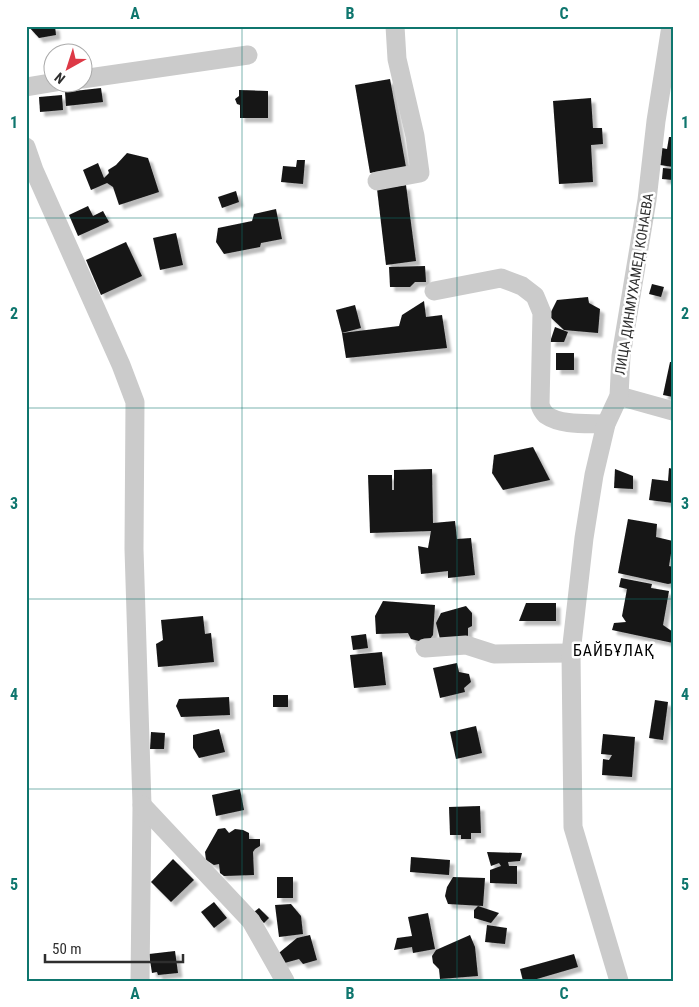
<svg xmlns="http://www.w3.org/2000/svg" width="699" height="1007" font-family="'Roboto Condensed',sans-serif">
<defs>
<filter id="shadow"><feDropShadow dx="4.5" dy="4.5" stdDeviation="1" flood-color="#0004"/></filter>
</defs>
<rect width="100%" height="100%" fill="#fff"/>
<g fill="#151515" filter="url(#shadow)">
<path d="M28,26h27l1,9 -17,3z"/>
<path d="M390,79l16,88 -36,6 -15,-88z"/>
<path d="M101,88l2,14 -37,4 -1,-14z"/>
<path d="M239,90l29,1v27h-28v-13l-3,-1 -2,-5 4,-3z"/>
<path d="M62,95l1,15 -23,2 -1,-15z"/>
<path d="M591,98l2,30h9l1,16 -12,1 2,37 -34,2 -6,-83z"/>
<path d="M669,137h4v30l-13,-2 2,-17 5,1z"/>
<path d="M127,153l21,5 11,34 -40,13 -6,-18 -6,-4 -16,7 -8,-20 15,-7 6,15 5,-5 -1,-3 8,-5z"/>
<path d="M297,160h8l-2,24 -22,-2 2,-16 13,1z"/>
<path d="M663,168l10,1v11l-11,-1z"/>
<path d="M406,185l10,76 -30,4 -9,-76z"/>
<path d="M236,191l3,11 -17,6 -4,-11z"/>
<path d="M88,206l5,10 10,-5 6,11 -31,14 -9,-21z"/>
<path d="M276,209l6,30 -21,4 -1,4 -36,7 -8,-12 2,-14 34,-7 2,-7z"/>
<path d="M176,233l7,32 -23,5 -7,-32z"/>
<path d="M126,242l16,34 -41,19 -15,-35z"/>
<path d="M425,266l1,16h-11l-5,5h-20l-1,-20z"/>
<path d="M652,284l12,3 -3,10 -12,-3z"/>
<path d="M588,297l1,6 11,6 -2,24 -34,-3 -15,-14 8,-16z"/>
<path d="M424,301l2,16 16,-2 5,33 -101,10 -4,-25 57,-7 3,-11z"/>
<path d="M355,305l6,23 -19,5 -6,-23z"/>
<path d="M555,327l13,5 -4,10h-14z"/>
<rect x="556" y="353" width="18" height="17"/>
<path d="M670,362h3v35l-10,-2z"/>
<path d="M533,447l17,33 -47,10 -11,-17 2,-18z"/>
<path d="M669,468l4,1v34l-24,-3 3,-21 16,2z"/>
<path d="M432,469l1,54 22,-2 2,18 14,-1 4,37 -27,3v-7l-27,3 -3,-28 10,2 3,-17 -61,2 -2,-58h24v15h2v-20z"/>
<path d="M615,469l18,7v13l-19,-1z"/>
<path d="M628,519l29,5 -1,13 17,4 -4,25 4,1v16l-5,1 -50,-11z"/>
<path d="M621,578l31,6 -1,4 18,3 -6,34 10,7v11l-61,-13 2,-7 12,-1 -4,-6 5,-27 -8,-2z"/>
<path d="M383,601l52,4 -2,30 -6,8 -16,-4 -3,-6 -32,1 -1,-18z"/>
<path d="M526,603h30v18h-37z"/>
<path d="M466,606l6,7v13l-4,2v8l-27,7 -5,-20 5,-10z"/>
<path d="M203,616l2,18 6,-1 3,29 -56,5 -2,-23 7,-4 -2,-20z"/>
<path d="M366,634l2,14 -15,2 -2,-14z"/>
<path d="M382,652l4,33 -32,3 -4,-33z"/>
<path d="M457,663l2,9 10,2 2,8 -7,6 1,4 -25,6 -7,-30z"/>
<rect x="273" y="695" width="15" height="12"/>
<path d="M229,697l1,18 -49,2 -5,-11 3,-7z"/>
<path d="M655,700l13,2 -5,38 -14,-2z"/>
<path d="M476,726l6,27 -26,6 -6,-27z"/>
<path d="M219,729l6,23 -26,6 -6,-10v-13z"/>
<path d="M151,732l14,1 -1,16h-14z"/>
<path d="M603,734l32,3 -3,40 -30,-2 1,-16 6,1 3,-5 -11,-1z"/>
<path d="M240,789l4,21 -28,6 -4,-21z"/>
<path d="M480,806l1,27h-10v6h-10v-4h-11l-1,-28z"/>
<path d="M225,828l4,5 6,-4 8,1 6,3v6h11v7l-5,3 -2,3 1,23 -30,1 -4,-3 -1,-9 -5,1 -8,-5 -1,-8 13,-23z"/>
<path d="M487,852l35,1 -2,8 -12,1 1,4h8v18l-27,-1v-13l11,-4 -2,-3 -8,3z"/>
<path d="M411,857l39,3 -1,15 -39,-3z"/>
<path d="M173,859l21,21 -23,22 -20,-20z"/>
<rect x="277" y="877" width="16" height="21"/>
<path d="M453,877l32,1 -2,28 -35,-2 -3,-8 2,-9z"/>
<path d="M214,902l13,16 -13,10 -13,-16z"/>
<path d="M291,904l10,12 2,18 -24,3 -4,-32z"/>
<path d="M478,906l21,7 -8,10 -17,-5v-8z"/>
<path d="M259,908l10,10 -5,5 -10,-11z"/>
<path d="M428,913l7,36 -22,4 -1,-6 -18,3 3,-12 15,-2 -4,-19z"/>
<path d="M487,925l20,3 -2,16 -20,-2z"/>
<path d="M310,935l7,25 -14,4 -4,-5 -18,5 -7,-7 23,-19z"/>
<path d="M470,935l5,12 3,29 -38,3 -1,-10 -6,-6 -1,-7 4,-6z"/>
<path d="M175,951l3,22 -20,2 -1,-3 -5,1 -3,-19z"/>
<path d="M574,954l4,13 -48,14h-7l-3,-12z"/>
</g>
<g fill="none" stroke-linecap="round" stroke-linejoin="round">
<g stroke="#cbcbcb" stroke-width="19">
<path d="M82,79l166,-24"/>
<path d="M26,87l30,-5"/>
<path d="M26,147l8,23 87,195 14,37 -1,147 8,256 -2,176"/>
<path d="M377,181l43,-8 -5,-37 -18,-77 -2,-33"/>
<path d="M434,291l67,-13 21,8 13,10 7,17 -2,92c1,3 4,8 6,10 16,11 42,8 60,9"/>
<path d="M619,396l54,15"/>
<path d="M425,648l41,-3 28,9 77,-1"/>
<path d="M142,805l109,116 34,60"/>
<path d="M619,981l-46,-154 -2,-174 13,-115 10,-63 12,-51 13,-28 2,-40 26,-156 9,-79 15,-95"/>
</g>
</g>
<path fill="none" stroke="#0f766e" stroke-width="1" stroke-opacity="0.55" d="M242,26v955M457,26v955M26,218h647M26,408h647M26,599h647M26,789h647"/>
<g text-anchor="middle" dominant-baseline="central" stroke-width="5" stroke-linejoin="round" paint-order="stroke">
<g font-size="14" fill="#2e2e2e" stroke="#fff">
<text transform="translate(634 284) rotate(-81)">ЛИЦА ДИНМУХАМЕД КОНАЕВА</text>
</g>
<g font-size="16" letter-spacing="1" fill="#000" stroke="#fff">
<text x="614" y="650">БАЙБҰЛАҚ</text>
</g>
</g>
<rect width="699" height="1007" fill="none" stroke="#ffffff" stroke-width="55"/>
<g transform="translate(68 68) rotate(219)"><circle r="24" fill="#ffffff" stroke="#ababab"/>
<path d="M0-4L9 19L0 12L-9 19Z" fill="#dd3946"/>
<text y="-8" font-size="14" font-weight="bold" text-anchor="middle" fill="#2e2e2e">N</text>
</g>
<path d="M45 954v8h138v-8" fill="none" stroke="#2e2e2e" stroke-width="2.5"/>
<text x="52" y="954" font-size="15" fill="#2e2e2e" stroke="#ffffff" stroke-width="4" paint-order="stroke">50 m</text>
<rect x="28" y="28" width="644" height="952" fill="none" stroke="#0f766e" stroke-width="2"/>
<g font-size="16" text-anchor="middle" font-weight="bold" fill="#0f766e">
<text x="135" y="19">A</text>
<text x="350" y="19">B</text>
<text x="564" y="19">C</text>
<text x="14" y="128">1</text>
<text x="685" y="128">1</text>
<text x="14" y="319">2</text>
<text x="685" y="319">2</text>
<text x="14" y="509">3</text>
<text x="685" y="509">3</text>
<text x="14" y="700">4</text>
<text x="685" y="700">4</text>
<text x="14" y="890">5</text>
<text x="685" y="890">5</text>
<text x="135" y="999">A</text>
<text x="350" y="999">B</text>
<text x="564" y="999">C</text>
</g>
</svg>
